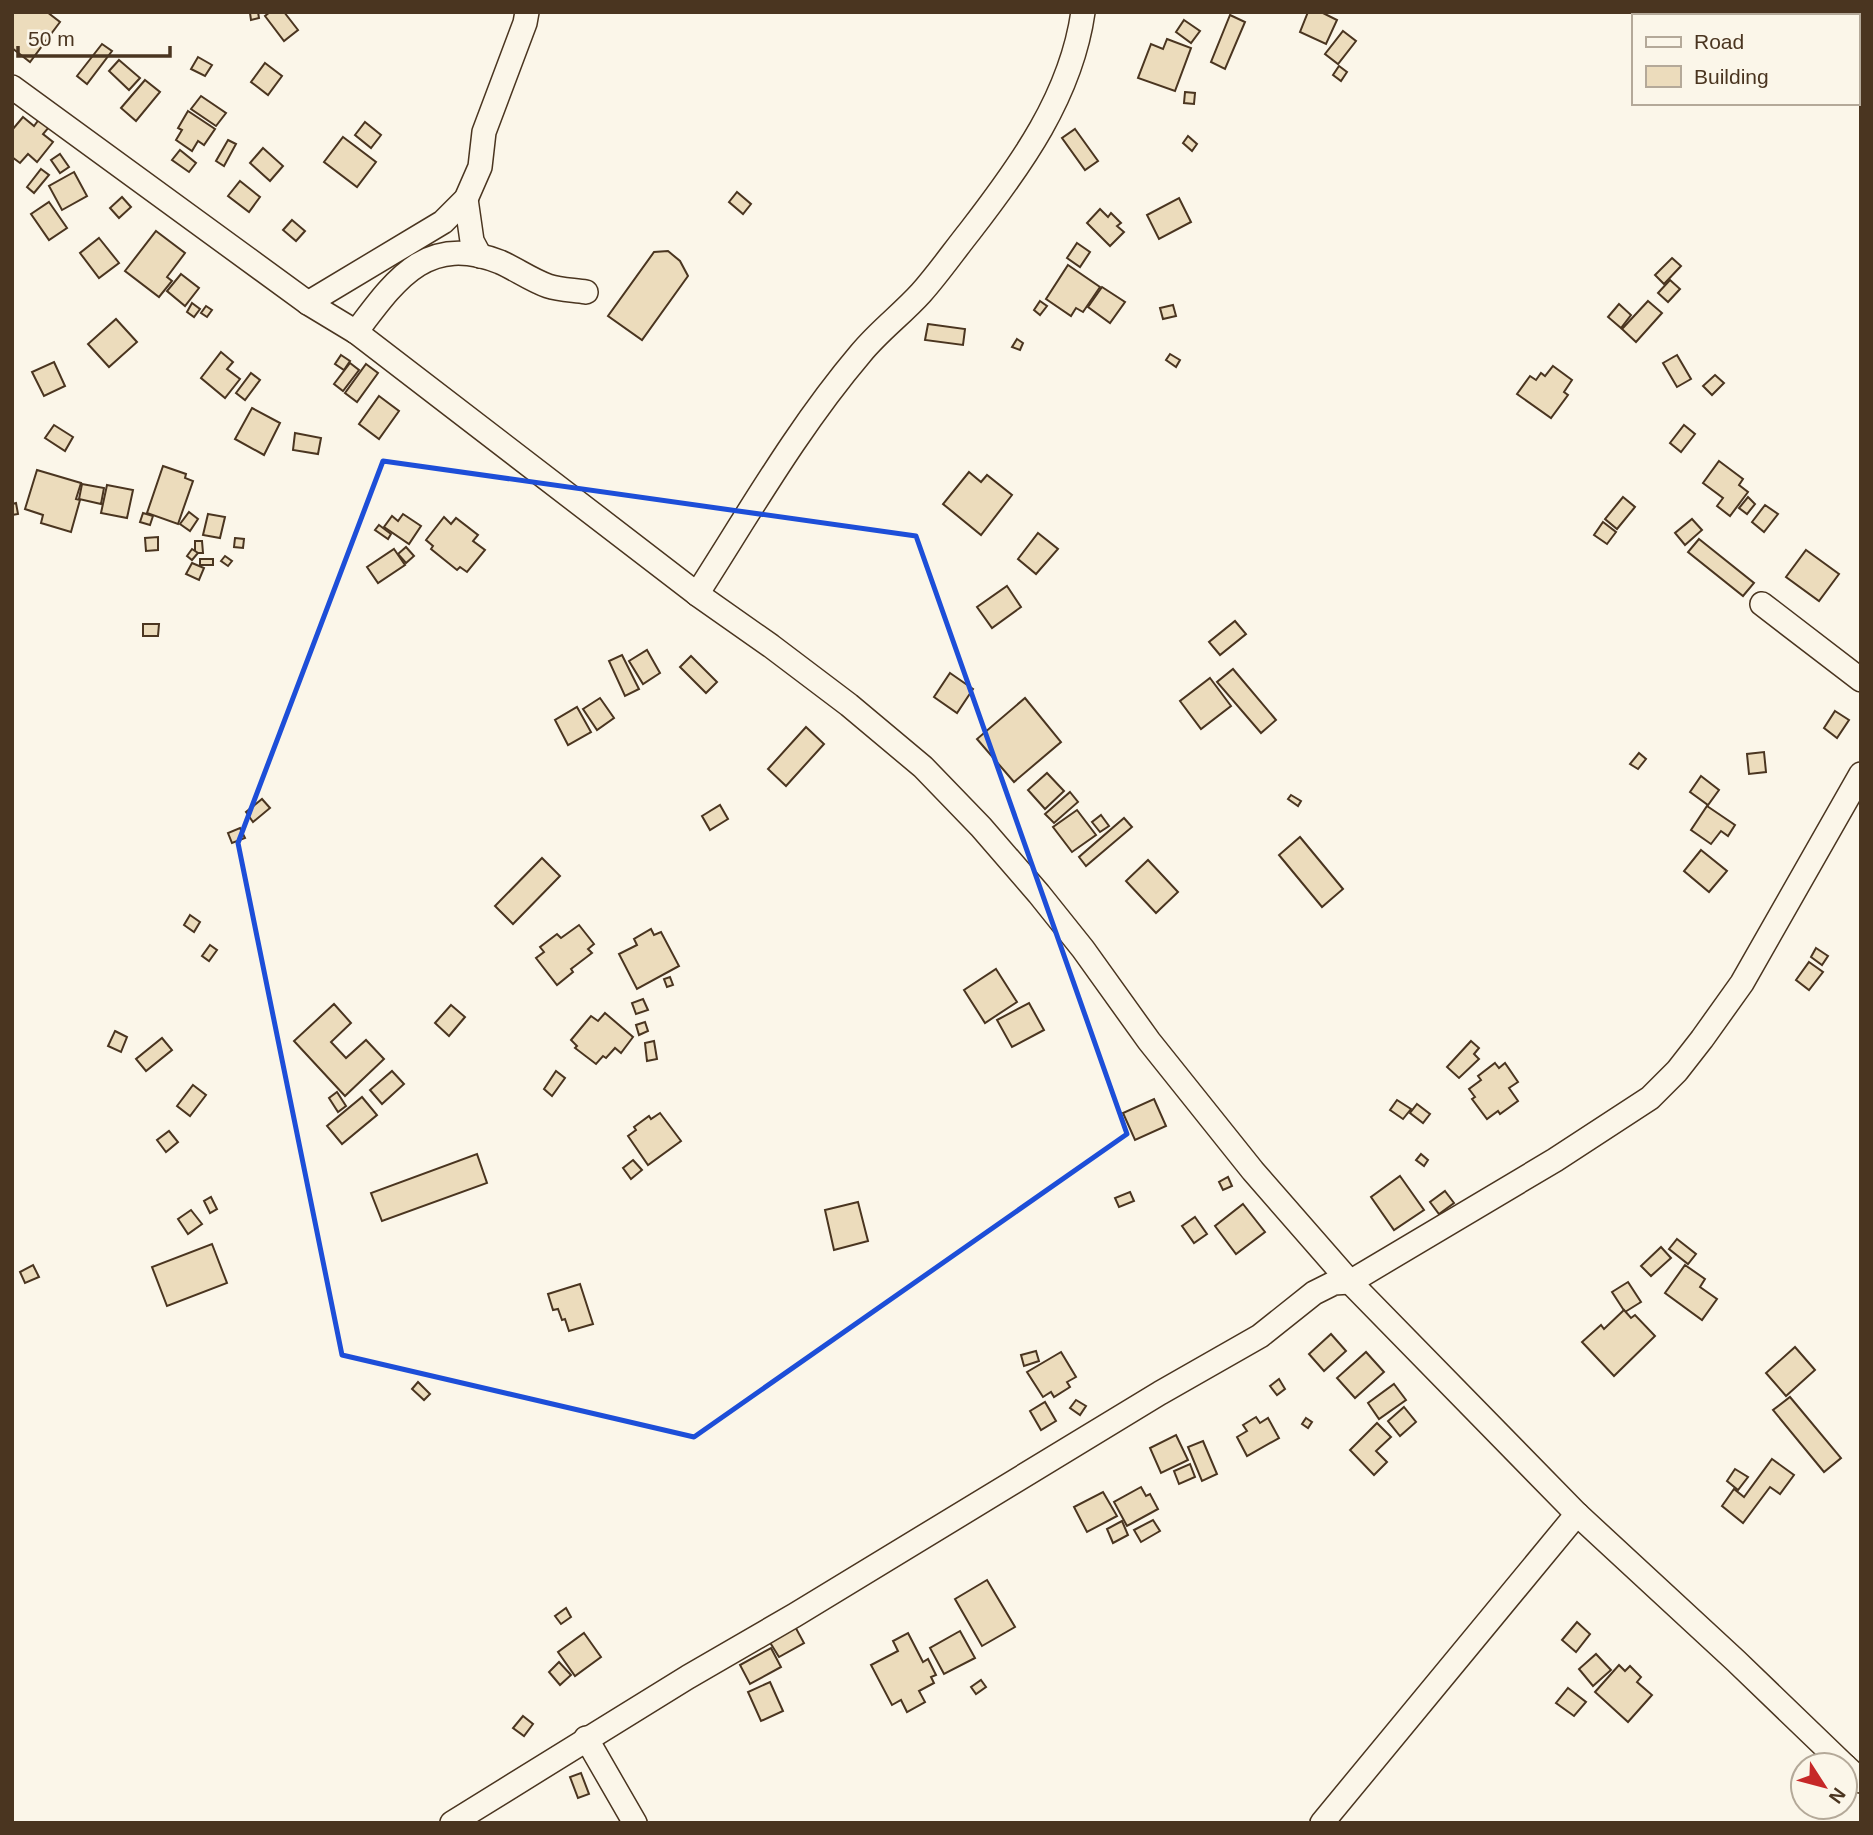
<svg xmlns="http://www.w3.org/2000/svg" width="1873" height="1835" font-family="Helvetica,sans-serif">
<rect width="100%" height="100%" fill="#fbf6e9"/>
<g fill="#ecdcbc" stroke="#4a3520" stroke-width="2">
<path d="M12,12h35l13,10 -30,40 -18,-14z"/>
<path d="M258,12l1,6 -8,2 -1,-7z"/>
<path d="M270,12h14l14,18 -14,11 -19,-25z"/>
<path d="M1308,12h13l16,8 -11,24 -26,-12z"/>
<path d="M1230,15l15,7 -20,47 -14,-7z"/>
<path d="M1184,20l16,11 -9,12 -15,-11z"/>
<path d="M1343,31l13,10 -18,23 -13,-10z"/>
<path d="M1167,39l24,9 -16,43 -37,-13 13,-34 12,5z"/>
<path d="M102,44l10,7 -25,33 -10,-8z"/>
<path d="M198,57l14,8 -7,11 -14,-7z"/>
<path d="M119,60l21,18 -11,12 -20,-19z"/>
<path d="M265,63l17,13 -14,19 -17,-13z"/>
<path d="M1339,66l8,6 -6,9 -8,-6z"/>
<path d="M145,80l15,12 -24,29 -15,-13z"/>
<path d="M1185,92l10,1 -1,11 -10,-1z"/>
<path d="M201,96l25,17 -10,13 -25,-17z"/>
<path d="M188,111l27,18 -11,16 -6,-4 -6,10 -16,-11 6,-10 -4,-2z"/>
<path d="M23,117l11,9 6,-8 10,8 -7,8 10,8 -16,20 -9,-8 -8,9 -8,-6v-27z"/>
<path d="M365,122l16,13 -10,13 -16,-13z"/>
<path d="M1075,129l23,32 -13,9 -23,-32z"/>
<path d="M1188,136l9,8 -5,7 -9,-8z"/>
<path d="M343,137l33,25 -19,25 -33,-25z"/>
<path d="M228,140l8,4 -12,22 -8,-5z"/>
<path d="M263,148l20,18 -13,15 -20,-18z"/>
<path d="M180,150l16,13 -7,9 -17,-12z"/>
<path d="M60,154l9,13 -9,6 -9,-13z"/>
<path d="M41,169l8,6 -15,18 -7,-6z"/>
<path d="M74,172l13,24 -25,14 -13,-24z"/>
<path d="M240,181l20,16 -11,15 -21,-16z"/>
<path d="M737,192l14,12 -8,10 -14,-12z"/>
<path d="M122,197l9,10 -12,11 -9,-10z"/>
<path d="M1179,198l12,24 -32,17 -12,-24z"/>
<path d="M49,202l18,26 -18,12 -18,-26z"/>
<path d="M1100,209l8,8 3,-4 10,10 -4,3 7,6 -14,14 -23,-23z"/>
<path d="M292,220l13,11 -9,10 -13,-11z"/>
<path d="M156,231l29,22 -18,24 5,4 -13,16 -34,-26z"/>
<path d="M99,238l20,25 -20,15 -19,-25z"/>
<path d="M1077,243l13,9 -10,15 -13,-9z"/>
<path d="M668,251l12,10 8,15 -46,64 -34,-24 46,-64z"/>
<path d="M1672,258l9,8 -17,18 -9,-9z"/>
<path d="M1068,265l32,22 -17,25 -7,-4 -5,8 -25,-17z"/>
<path d="M181,274l18,14 -14,18 -18,-15z"/>
<path d="M1670,280l10,9 -12,13 -10,-9z"/>
<path d="M1102,287l23,15 -15,21 -22,-16z"/>
<path d="M1040,301l7,5 -7,9 -6,-5z"/>
<path d="M1648,301l14,12 -26,29 -14,-13z"/>
<path d="M192,303l8,6 -6,8 -7,-5z"/>
<path d="M1619,304l12,11 -10,13 -13,-11z"/>
<path d="M1173,305l3,11 -13,3 -3,-11z"/>
<path d="M206,306l6,4 -5,7 -6,-4z"/>
<path d="M116,319l21,23 -28,25 -21,-23z"/>
<path d="M928,324l37,5 -2,16 -38,-5z"/>
<path d="M1017,339l6,4 -3,7 -8,-3z"/>
<path d="M221,352l12,10 -6,7 13,10 -15,19 -24,-20z"/>
<path d="M1170,354l10,6 -4,7 -10,-7z"/>
<path d="M341,355l9,6 -6,9 -9,-6z"/>
<path d="M1677,355l14,24 -14,8 -14,-24z"/>
<path d="M54,362l11,24 -21,10 -12,-24z"/>
<path d="M350,363l9,7 -16,21 -9,-7z"/>
<path d="M366,364l12,9 -21,29 -12,-9z"/>
<path d="M1553,366l19,14 -8,12 4,3 -17,23 -34,-24 13,-18 6,4 5,-7 4,3z"/>
<path d="M251,373l9,7 -15,20 -9,-7z"/>
<path d="M1715,375l9,8 -12,12 -9,-9z"/>
<path d="M379,396l20,15 -20,28 -20,-15z"/>
<path d="M252,408l28,15 -16,32 -29,-16z"/>
<path d="M54,425l19,12 -8,14 -20,-13z"/>
<path d="M1684,425l11,9 -14,18 -11,-9z"/>
<path d="M295,433l26,5 -3,16 -25,-4z"/>
<path d="M1719,461l24,18 -4,6 9,7 -18,24 -13,-10 6,-8 -20,-15z"/>
<path d="M163,466l23,8 -1,4 8,3 -15,43 -31,-11z"/>
<path d="M37,470l44,13 -5,16 4,1 -9,32 -30,-9 2,-8 -18,-6z"/>
<path d="M969,472l12,10 6,-7 25,20 -31,40 -38,-31z"/>
<path d="M82,484l22,4 -3,16 -22,-5z"/>
<path d="M107,485l26,5 -6,28 -26,-5z"/>
<path d="M1623,497l12,10 -18,22 -12,-10z"/>
<path d="M1748,497l7,7 -8,10 -8,-6z"/>
<path d="M16,503l2,11 -6,1v-11z"/>
<path d="M1765,505l13,9 -14,18 -12,-10z"/>
<path d="M189,512l9,7 -8,12 -10,-7z"/>
<path d="M143,513l10,3 -3,9 -10,-3z"/>
<path d="M208,514l17,3 -5,21 -17,-3z"/>
<path d="M403,514l18,12 -12,18 -25,-17 8,-11 6,5z"/>
<path d="M444,517l7,7 5,-6 22,17 -5,6 12,9 -18,22 -7,-5 -3,3 -26,-21 2,-3 -7,-6z"/>
<path d="M1692,519l10,11 -17,15 -10,-12z"/>
<path d="M1603,522l13,10 -9,12 -13,-9z"/>
<path d="M379,525l12,9 -3,5 -13,-9z"/>
<path d="M1038,533l20,16 -22,25 -18,-15z"/>
<path d="M158,537v13l-12,1 -1,-13z"/>
<path d="M235,538l9,1 -1,9 -9,-1z"/>
<path d="M1699,539l55,44 -11,13 -55,-44z"/>
<path d="M195,541h7l1,12h-8z"/>
<path d="M406,547l8,9 -8,7 -8,-9z"/>
<path d="M192,549l6,4 -6,7 -5,-4z"/>
<path d="M394,549l11,16 -27,18 -11,-16z"/>
<path d="M1806,550l33,24 -20,27 -33,-24z"/>
<path d="M225,556l7,5 -4,5 -7,-5z"/>
<rect x="200" y="559" width="13" height="6"/>
<path d="M192,563l12,5 -5,12 -13,-6z"/>
<path d="M1007,586l14,21 -29,21 -15,-21z"/>
<path d="M1235,621l11,13 -26,21 -11,-13z"/>
<path d="M143,624h16l-1,12h-15z"/>
<path d="M647,650l13,23 -17,11 -14,-23z"/>
<path d="M622,655l17,34 -14,7 -16,-35z"/>
<path d="M691,656l26,26 -11,11 -26,-26z"/>
<path d="M1233,669l43,51 -15,13 -44,-51z"/>
<path d="M950,673l23,16 -16,24 -23,-16z"/>
<path d="M1210,678l21,28 -30,23 -21,-28z"/>
<path d="M600,698l14,20 -17,12 -14,-21z"/>
<path d="M1025,698l36,44 -47,40 -37,-43z"/>
<path d="M577,707l14,25 -23,13 -13,-25z"/>
<path d="M1835,711l14,9 -12,18 -13,-10z"/>
<path d="M806,727l18,17 -38,42 -18,-17z"/>
<path d="M1764,752l2,20 -17,2 -2,-20z"/>
<path d="M1639,753l7,6 -8,10 -8,-5z"/>
<path d="M1047,773l17,18 -19,18 -17,-19z"/>
<path d="M1701,776l18,14 -11,15 -18,-13z"/>
<path d="M1070,792l8,10 -24,21 -9,-9z"/>
<path d="M1291,795l10,6 -3,5 -10,-7z"/>
<path d="M262,799l8,9 -17,14 -7,-10z"/>
<path d="M720,805l8,14 -18,11 -8,-14z"/>
<path d="M1707,806l28,19 -7,11 -7,-5 -10,13 -20,-14z"/>
<path d="M1077,810l19,25 -24,17 -19,-25z"/>
<path d="M1101,815l8,11 -9,6 -8,-10z"/>
<path d="M1124,818l8,9 -46,39 -7,-9z"/>
<path d="M240,828l5,10 -13,5 -4,-10z"/>
<path d="M1300,837l43,52 -21,18 -43,-52z"/>
<path d="M1701,850l26,21 -18,21 -25,-21z"/>
<path d="M542,858l18,18 -47,48 -18,-18z"/>
<path d="M1148,860l30,32 -22,21 -30,-32z"/>
<path d="M190,915l10,7 -6,10 -10,-7z"/>
<path d="M579,925l15,19 -6,5 4,4 -21,16 2,3 -16,13 -21,-27 8,-6 -4,-5 17,-13 4,4z"/>
<path d="M651,929l3,6 7,-3 18,34 -42,23 -18,-35 18,-9 -3,-6z"/>
<path d="M210,945l7,5 -8,11 -7,-5z"/>
<path d="M1816,948l12,8 -6,9 -11,-8z"/>
<path d="M1809,962l14,10 -14,18 -13,-10z"/>
<path d="M996,969l21,33 -32,21 -21,-33z"/>
<path d="M670,977l3,8 -6,2 -3,-8z"/>
<path d="M643,999l5,11 -12,4 -4,-11z"/>
<path d="M1029,1003l15,27 -32,17 -15,-27z"/>
<path d="M334,1004l17,19 -20,19 15,16 20,-18 18,19 -39,37 -51,-55z"/>
<path d="M451,1005l14,12 -16,19 -14,-13z"/>
<path d="M605,1013l28,24 -12,16 -6,-5 -9,10 -3,-2 -7,8 -21,-16 2,-2 -6,-6 20,-24 7,5z"/>
<path d="M645,1022l3,9 -9,4 -3,-10z"/>
<path d="M115,1031l12,6 -6,15 -13,-6z"/>
<path d="M162,1038l10,12 -26,21 -10,-12z"/>
<path d="M654,1041l3,18 -10,2 -2,-18z"/>
<path d="M1471,1041l8,7 -5,6 5,5 -20,19 -12,-11z"/>
<path d="M1495,1063l4,5 6,-5 13,19 -9,6 9,13 -18,13 -2,-3 -11,8 -15,-20 3,-2 -6,-8 12,-9 -3,-4z"/>
<path d="M392,1071l12,13 -22,20 -12,-14z"/>
<path d="M556,1071l9,7 -13,18 -8,-7z"/>
<path d="M193,1085l13,10 -16,21 -13,-10z"/>
<path d="M337,1092l9,14 -8,6 -9,-14z"/>
<path d="M362,1097l15,18 -35,29 -15,-18z"/>
<path d="M1154,1099l12,27 -31,14 -12,-27z"/>
<path d="M1397,1100l14,9 -8,10 -13,-9z"/>
<path d="M1417,1104l13,10 -7,9 -13,-10z"/>
<path d="M660,1113l21,28 -33,24 -20,-29 8,-6 -2,-3 15,-11 2,3z"/>
<path d="M169,1131l9,11 -12,10 -9,-12z"/>
<path d="M477,1154l10,29 -105,38 -11,-28z"/>
<path d="M1421,1154l7,6 -4,6 -8,-6z"/>
<path d="M633,1160l9,10 -11,9 -8,-11z"/>
<path d="M1400,1176l24,34 -30,20 -23,-33z"/>
<path d="M1228,1177l4,9 -9,4 -4,-8z"/>
<path d="M1445,1191l9,12 -15,11 -9,-12z"/>
<path d="M1130,1192l4,9 -15,6 -4,-9z"/>
<path d="M211,1197l6,12 -7,4 -6,-12z"/>
<path d="M858,1202l10,39 -34,9 -9,-40z"/>
<path d="M1243,1204l22,28 -29,22 -21,-28z"/>
<path d="M191,1210l11,14 -14,10 -10,-15z"/>
<path d="M1195,1217l12,17 -13,9 -12,-17z"/>
<path d="M1677,1239l19,15 -8,10 -19,-15z"/>
<path d="M212,1244l15,39 -60,23 -15,-39z"/>
<path d="M1661,1247l10,11 -20,18 -10,-10z"/>
<path d="M33,1265l6,12 -14,6 -5,-11z"/>
<path d="M1685,1265l20,14 -5,8 17,12 -15,21 -37,-27z"/>
<path d="M1628,1282l13,20 -16,10 -13,-20z"/>
<path d="M580,1284l13,40 -24,7 -4,-12 -3,1 -4,-11 -5,1 -5,-16z"/>
<path d="M1624,1310l7,8 4,-3 20,21 -41,40 -32,-34 19,-17 3,4z"/>
<path d="M1331,1334l15,17 -22,20 -15,-17z"/>
<path d="M1795,1347l20,23 -29,26 -20,-23z"/>
<path d="M1036,1351l3,10 -15,5 -3,-11z"/>
<path d="M1061,1352l15,25 -9,5 3,5 -16,10 -3,-5 -8,5 -16,-25z"/>
<path d="M1366,1352l18,20 -29,26 -18,-20z"/>
<path d="M1279,1379l6,10 -8,6 -7,-9z"/>
<path d="M418,1382l12,12 -6,6 -12,-11z"/>
<path d="M1394,1384l12,16 -27,19 -11,-16z"/>
<path d="M1790,1397l51,61 -17,14 -51,-62z"/>
<path d="M1076,1400l10,6 -6,9 -10,-7z"/>
<path d="M1045,1402l11,19 -15,9 -11,-19z"/>
<path d="M1404,1407l12,15 -16,14 -12,-15z"/>
<path d="M1256,1417l4,6 8,-5 11,20 -32,18 -10,-19 10,-6 -4,-6z"/>
<path d="M1306,1418l6,4 -4,6 -6,-4z"/>
<path d="M1377,1423l14,14 -15,14 11,11 -13,13 -24,-25z"/>
<path d="M1176,1435l12,25 -27,13 -11,-25z"/>
<path d="M1203,1441l14,33 -15,7 -14,-34z"/>
<path d="M1772,1459l22,16 -14,19 -10,-7 -27,36 -21,-17 12,-17 10,8z"/>
<path d="M1190,1464l5,13 -16,7 -5,-13z"/>
<path d="M1735,1469l13,8 -10,13 -11,-9z"/>
<path d="M1141,1487l5,9 4,-2 8,15 -31,17 -13,-24z"/>
<path d="M1103,1492l14,24 -30,16 -13,-25z"/>
<path d="M1153,1520l7,11 -19,11 -7,-12z"/>
<path d="M1122,1521l6,14 -15,8 -6,-14z"/>
<path d="M987,1580l28,47 -33,19 -27,-47z"/>
<path d="M566,1608l5,9 -10,7 -6,-8z"/>
<path d="M792,1621l12,22 -25,14 -13,-21z"/>
<path d="M1577,1622l13,12 -14,18 -14,-12z"/>
<path d="M960,1631l15,27 -31,16 -14,-26z"/>
<path d="M584,1633l17,24 -26,19 -17,-24z"/>
<path d="M908,1633l15,29 5,-3 8,16 -5,2 3,6 -15,8 6,11 -18,10 -6,-12 -9,5 -21,-40 27,-14 -5,-10z"/>
<path d="M771,1648l10,19 -31,17 -10,-19z"/>
<path d="M1596,1654l15,16 -18,16 -14,-17z"/>
<path d="M559,1662l12,13 -11,10 -11,-13z"/>
<path d="M1619,1665l6,6 5,-5 11,11 -4,5 15,13 -24,27 -33,-30z"/>
<path d="M981,1680l5,7 -10,7 -5,-7z"/>
<path d="M770,1682l13,29 -22,10 -13,-29z"/>
<path d="M1568,1688l18,14 -12,14 -18,-13z"/>
<path d="M523,1716l10,8 -9,12 -11,-8z"/>
<path d="M581,1773l8,21 -11,4 -8,-21z"/>
</g>
<g fill="none" stroke-linecap="round" stroke-linejoin="round">
<g stroke="#4a3520" stroke-width="26">
<g id="minor">
<path d="M12,87l296,216 48,29 341,262 74,52 78,59 74,62 58,60 58,67 44,55 66,92 104,130 97,111 227,232 159,147 108,104"/>
<path d="M466,199l6,42 8,15"/>
<path d="M308,303l135,-81 23,-23 14,-32 4,-35 41,-109 2,-11"/>
<path d="M356,332c40,-53 71,-99 144,-70 16,7 31,18 48,24 12,4 26,4 38,6"/>
<path d="M697,594c52,-81 101,-167 164,-241 18,-22 41,-39 60,-60 17,-19 33,-42 49,-62 51,-66 101,-135 113,-219"/>
<path d="M1762,604l99,76"/>
<path d="M586,1738l49,85"/>
<path d="M1845,1766l16,15"/>
<path d="M452,1823l236,-146 107,-62 365,-222 100,-57 54,-43 20,-10 16,-1 205,-122 95,-62 27,-27 25,-32 40,-56 119,-209"/>
<path d="M1322,1823l255,-309"/>
</g>
</g>
<use href="#minor" stroke="#fbf6e9" stroke-width="23"/>
</g>
<path fill="none" stroke="#1d4ed8" stroke-width="5" stroke-linejoin="round" d="M383,461l533,75 211,598 -433,303 -352,-82 -104,-512z"/>
<rect width="1873" height="1835" fill="none" stroke="#4a3520" stroke-width="28"/>
<rect x="1632" y="14" width="228" height="91" fill="#fbf6e9" stroke="#b4a999" stroke-width="2"/>
<rect x="1646" y="37" width="35" height="10" fill="#fbf6e9" stroke="#b4a999" stroke-width="2"/>
<text x="1694" y="49" font-size="21" fill="#4a3520">Road</text>
<rect x="1646" y="66" width="35" height="21" fill="#ecdcbc" stroke="#b4a999" stroke-width="2"/>
<text x="1694" y="84" font-size="21" fill="#4a3520">Building</text>
<g transform="translate(1824 1786) rotate(126)"><circle r="33" fill="#fbf6e9" stroke="#b4a999" stroke-width="2"/>
<path d="M0-5L12 26L0 18L-12 26Z" fill="#c62828"/>
<text y="-10" font-size="19" font-weight="bold" text-anchor="middle" fill="#4a3520">N</text>
</g>
<path d="M18 46v10h152v-10" fill="none" stroke="#4a3520" stroke-width="3.5"/>
<text x="28" y="46" font-size="21" fill="#4a3520" stroke="#fbf6e9" stroke-width="5" paint-order="stroke">50 m</text>
</svg>
